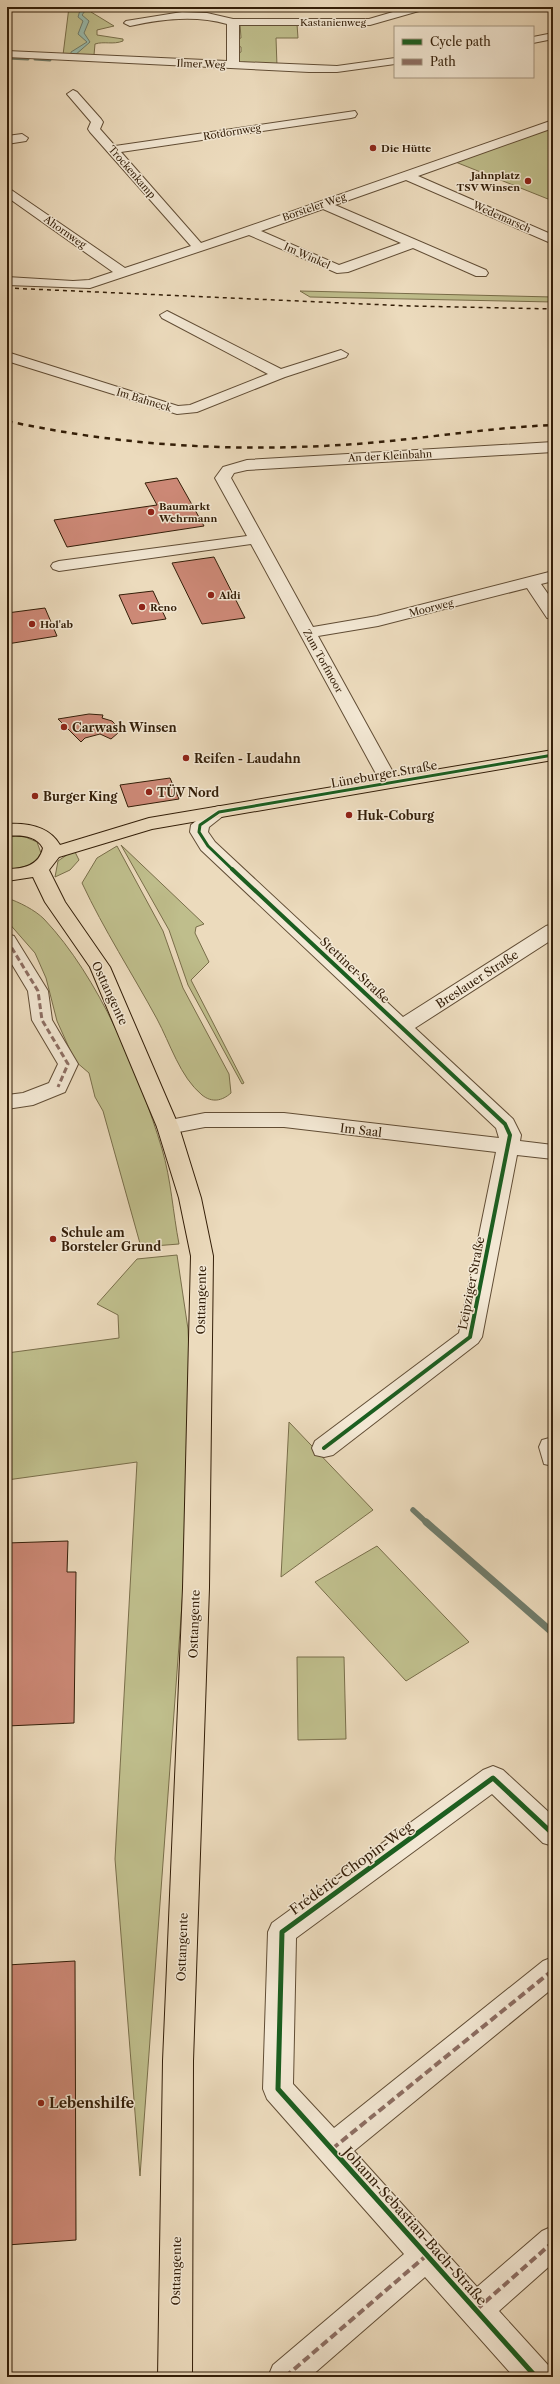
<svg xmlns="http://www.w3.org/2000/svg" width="560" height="2384" font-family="'Libre Caslon Text',serif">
<rect width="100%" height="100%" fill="#ecdbbd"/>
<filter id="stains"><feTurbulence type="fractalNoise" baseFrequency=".005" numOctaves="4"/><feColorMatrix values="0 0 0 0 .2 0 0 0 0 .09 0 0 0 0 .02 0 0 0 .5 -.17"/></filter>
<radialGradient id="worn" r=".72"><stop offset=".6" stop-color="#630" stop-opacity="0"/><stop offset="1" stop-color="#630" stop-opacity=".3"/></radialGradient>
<g fill="#bfbe8c" stroke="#796e4a">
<path d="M69,7h23l-1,5 23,14 -17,4v5l26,4v2c-10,4 -19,0 -28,3l-1,11h-31z"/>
<path d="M240,24h57l1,14h-22l1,28 -38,-2v-11l2,-1v-5l-2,-1 -1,-7 3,-1z"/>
<path d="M553,126v75l-100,-40z"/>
<path d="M300,291l253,6v5l-243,-5z"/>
<path d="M7,835l16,1 14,6 4,11c-7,13 -20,16 -34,16z"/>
<path d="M121,845l83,79 -8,3 -1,6 14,29 -18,18 53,103 -2,1 -54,-99 -19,-55z"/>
<path d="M117,846l46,85 20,57 46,86 2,19c-9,8 -19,10 -29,2 -22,-18 -32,-52 -45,-76 -25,-46 -53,-89 -75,-136l15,-25z"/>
<path d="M74,850l5,10 -9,10 -15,7 3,-16z"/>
<path d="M7,898c12,4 28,12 37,21 55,58 95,154 118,230 9,30 11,64 17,95l-38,3 -38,-136 -8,-14 -6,-24 -14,-12 -18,-40 -11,-43 -11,-25 -28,-32z"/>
<path d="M177,1255l11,74 5,125 -53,722 -25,-317 22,-397 -130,18v-127l112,-15 -1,-23 -21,-11 40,-45z"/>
<path d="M289,1422l84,88 -92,67z"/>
<path d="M377,1546l92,96 -63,39 -91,-99z"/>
<path d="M297,1657h47l2,82 -48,1z"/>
</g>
<path fill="#99bbad" stroke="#707c6b" d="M81,7h7l-6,8 7,6 -5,12 6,9 -16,14 -3,-2v-2l16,-10 -9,-8 5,-13 -5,-4z"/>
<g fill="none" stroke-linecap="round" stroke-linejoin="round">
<g stroke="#707c6b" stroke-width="3">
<path d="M7,58l21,1"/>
<path d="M35,59l15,1"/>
</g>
<path stroke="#707c6b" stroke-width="5.5" d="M413,1510l14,13"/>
<path stroke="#707c6b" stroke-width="7" d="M426,1522l127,111"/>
</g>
<g fill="#cd8977" stroke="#331e08">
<path d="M177,478l27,48 -137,21 -13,-27 103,-15 -12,-22z"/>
<path d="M214,557l31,61 -43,6 -30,-61z"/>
<path d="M153,591l13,28 -34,5 -13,-29z"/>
<path d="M45,608l12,28 -50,8v-31z"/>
<path d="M89,714l14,1 -1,3 10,3 6,6v6l-7,6 -11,-5 -15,4 -4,4 -23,-23z"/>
<path d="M170,778l9,21 -51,8 -8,-22z"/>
<path d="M68,1541l-1,31h9l-2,151 -67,3v-183z"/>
<path d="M75,1961l1,279 -69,5v-280z"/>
</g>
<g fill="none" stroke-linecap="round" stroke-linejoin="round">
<g stroke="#614d35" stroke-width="2">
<g id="minor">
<path d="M410,7h17l-1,2 -56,16h-131v37l98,4 58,-8v6l-58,8h-28l-302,-15v-6l220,10v-37c-32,-9 -65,-5 -97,2l-6,-3 2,-2 56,-9 25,1 26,6h136z"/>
<path d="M553,33v6l-20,4v-6z"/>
<path d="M73,90l4,2 24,27 2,3 -3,7 15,17 240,-35 2,3 -2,3 -4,1 -230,34 80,91 352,-123v8l-135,48 135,59v9l-147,-64 -71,25 151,65 2,3 -2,3h-10l-63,-28 -65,24 -11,1 -88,-38 -159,53 -83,-3v-8l66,4 16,-1 24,-8 -106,-75v-10l118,81 66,-22 -101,-114 -2,-3 3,-7 -24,-28zM323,209l78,34 -62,22 -78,-34z"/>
<path d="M22,134l6,4 -2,3 -19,3v-8z"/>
<path d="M167,311l114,58 60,-19 7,4 -2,3 -61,20 -88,35 -20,2 -170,-53v-9l171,54 12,-1 78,-31 -106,-56 -2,-3z"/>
<path d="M553,442v10l-306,18 -13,3 -3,5 82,149 64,-11 176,-45v10l-12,3 12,17v18l-6,-1 -20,-30 -149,38 -60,10 81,147 -3,4h-12l-3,-4 -130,-239 -192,27 -6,-2 -2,-3 2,-3 6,-2 188,-25 -32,-58 8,-11 24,-7z"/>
<path d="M219,806l7,2 2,4 -19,15 -1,5 7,10 188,175 143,-91 7,-2v15l-138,89 98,91 8,16 -1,6 33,4v14l-36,-4 -35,182 -4,6 -145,112 -9,2 -9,-2 -3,-7 3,-7 144,-108 37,-181 -212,-25h-79l-37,7 -8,-2 -3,-5 3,-5 45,-9h79l215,25 -3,-10 -295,-278 -11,-18 1,-7 21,-17z"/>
<path d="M7,934l7,2 34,55 4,29 26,44 -13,28 -32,13 -26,4v-14l16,-2 26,-10 9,-19 -26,-44 -4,-29 -21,-35z"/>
<path d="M553,1437v29l-9,-2 -5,-17 3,-7z"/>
<path d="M493,1766l10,4 50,46v30l-10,-3 -51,-49 -196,144 -3,146 41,44 209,-167 10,-4v31l-199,163 123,136 65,-56 11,-5v37l-54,48 49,54 5,12h-39l-89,-100 -115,100h-42l5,-12 131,-111 -137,-155 -4,-10 5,-157 4,-9 211,-153z"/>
</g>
</g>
<g stroke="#331e08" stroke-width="2">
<path id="major" d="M553,750v10l-401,69 -93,28 -10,13 16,32 45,65 69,160 22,71 12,58 -4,332 -16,473 -1,316h-34l5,-316 20,-473 8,-332 -12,-58 -22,-71 -67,-160 -45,-65 -12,-25 -26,4v-12c16,0 32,-3 36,-21 -7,-13 -23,-13 -36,-12v-12c20,-1 42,2 53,21l89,-27z"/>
</g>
<use href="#minor" fill="#f3e8d4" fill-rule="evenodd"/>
<use href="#major" fill="#ecdbbd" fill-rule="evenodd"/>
<path stroke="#331e08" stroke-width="1.5" stroke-dasharray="4 4" stroke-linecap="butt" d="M7,288l403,18 143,3"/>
<path stroke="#331e08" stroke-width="2.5" stroke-dasharray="5.5 5.5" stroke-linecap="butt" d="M7,421c110,24 220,31 333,24 71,-4 142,-17 213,-20"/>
<path stroke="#8d6e63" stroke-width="3" stroke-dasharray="6 3" stroke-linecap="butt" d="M7,940l31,51 4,29 26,44 -10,23"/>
<g stroke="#8d6e63" stroke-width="4" stroke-dasharray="8 4" stroke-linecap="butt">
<path d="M332,2149l221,-179"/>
<path d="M476,2310l77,-68"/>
<path d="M285,2377l142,-122"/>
</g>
<g stroke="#f3e8d4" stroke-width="5">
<path id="cycleway-far2" d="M233,870l-25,-24 -9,-14 1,-7 19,-13 334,-57"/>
</g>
<g stroke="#f3e8d4" stroke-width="6">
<path id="cycleway-far1" d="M232,869l273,255 5,11 -40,202 -146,111"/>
</g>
<g stroke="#f3e8d4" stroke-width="8">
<path id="cycleway" d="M536,2377l-258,-288 4,-157 211,-154 60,56"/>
</g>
<use href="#cycleway-far2" stroke="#1b5e20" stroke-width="3"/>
<use href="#cycleway-far1" stroke="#1b5e20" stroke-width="4"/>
<use href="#cycleway" stroke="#1b5e20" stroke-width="5"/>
</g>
<g fill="#8f2418" stroke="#f3e8d4" stroke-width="1.5">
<circle cx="373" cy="148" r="4"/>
<circle cx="528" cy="181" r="4"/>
<circle cx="151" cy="512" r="4"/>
<circle cx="211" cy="595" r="4"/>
<circle cx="142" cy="607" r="4"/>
<circle cx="32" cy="624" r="4"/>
<circle cx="64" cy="727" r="4"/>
<circle cx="186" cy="758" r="4"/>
<circle cx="149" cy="792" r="4"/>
<circle cx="35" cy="796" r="4"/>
<circle cx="349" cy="815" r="4"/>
<circle cx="53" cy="1239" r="4"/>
<circle cx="41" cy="2103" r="4"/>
</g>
<g text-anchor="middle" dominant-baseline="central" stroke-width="3" stroke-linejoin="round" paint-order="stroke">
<g font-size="10" fill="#331e08" stroke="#f3e8d4">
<text x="333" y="22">Kastanienweg</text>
<text transform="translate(201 64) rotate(2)">Ilmer Weg</text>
<text transform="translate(232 132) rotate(-9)">Rotdornweg</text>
<text transform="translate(132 172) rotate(49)">Trockenkamp</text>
<text transform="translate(314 207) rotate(-19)">Borsteler Weg</text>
<text transform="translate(502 217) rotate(24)">Wedemarsch</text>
<text transform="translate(65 232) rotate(35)">Ahornweg</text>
<text transform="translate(307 256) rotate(24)">Im Winkel</text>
<text transform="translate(144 400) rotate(17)">Im Bahneck</text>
<text transform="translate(390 456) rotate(-3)">An der Kleinbahn</text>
<text transform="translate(431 608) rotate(-14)">Moorweg</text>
<text transform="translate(323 661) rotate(61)">Zum Torfmoor</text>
</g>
<g font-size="10" font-weight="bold" fill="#331e08" stroke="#f3e8d4" text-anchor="start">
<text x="381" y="148">Die Hütte</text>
<text x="520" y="175" text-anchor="end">Jahnplatz<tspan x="520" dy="12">TSV Winsen</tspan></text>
<text x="159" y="506">Baumarkt<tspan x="159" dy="12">Wehrmann</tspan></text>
<text x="219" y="595">Aldi</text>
<text x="150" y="607">Reno</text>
<text x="40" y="624">Hol'ab</text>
</g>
<g font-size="12" font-weight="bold" fill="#331e08" stroke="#f3e8d4" text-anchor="start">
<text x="72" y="727">Carwash Winsen</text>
<text x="194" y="758">Reifen - Laudahn</text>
<text x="157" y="792">TÜV Nord</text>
<text x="43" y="796">Burger King</text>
<text x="357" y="815">Huk-Coburg</text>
<text x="61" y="1232">Schule am<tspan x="61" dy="14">Borsteler Grund</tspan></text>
</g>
<g font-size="12" fill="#331e08" stroke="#f3e8d4">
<text transform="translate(384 774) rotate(-10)">Lüneburger Straße</text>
<text transform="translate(355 970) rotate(43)">Stettiner Straße</text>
<text transform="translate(477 979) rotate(-33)">Breslauer Straße</text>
<text transform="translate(110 993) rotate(65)">Osttangente</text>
<text transform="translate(361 1130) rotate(7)">Im Saal</text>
<text transform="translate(471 1283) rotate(-79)">Leipziger Straße</text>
<text transform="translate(201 1300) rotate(-89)">Osttangente</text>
<text transform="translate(194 1624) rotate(-88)">Osttangente</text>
<text transform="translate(182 1947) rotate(-88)">Osttangente</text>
<text transform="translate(176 2271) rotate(-89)">Osttangente</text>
</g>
<g font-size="14" fill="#331e08" stroke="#f3e8d4">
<text transform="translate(351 1868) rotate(-36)">Frédéric-Chopin-Weg</text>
<text transform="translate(415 2226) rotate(48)">Johann-Sebastian-Bach-Straße</text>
</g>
<g font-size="14" font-weight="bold" fill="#331e08" stroke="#f3e8d4" text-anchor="start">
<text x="49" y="2103">Lebenshilfe</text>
</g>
</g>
<rect width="560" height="2384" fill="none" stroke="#ecdbbd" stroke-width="24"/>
<rect x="8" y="8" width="544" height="2368" fill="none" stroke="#331e08" stroke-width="2"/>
<rect x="12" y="12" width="536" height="2360" fill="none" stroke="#331e08"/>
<rect x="394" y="26" width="140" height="52" fill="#f3e8d4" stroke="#a69782"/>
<rect x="402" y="39" width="20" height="6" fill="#1b5e20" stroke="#a69782"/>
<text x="430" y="46" font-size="12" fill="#331e08">Cycle path</text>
<rect x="402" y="59" width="20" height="6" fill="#8d6e63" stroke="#a69782"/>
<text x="430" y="66" font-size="12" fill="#331e08">Path</text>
<rect width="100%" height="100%" filter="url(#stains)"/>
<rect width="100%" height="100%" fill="url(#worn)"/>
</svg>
